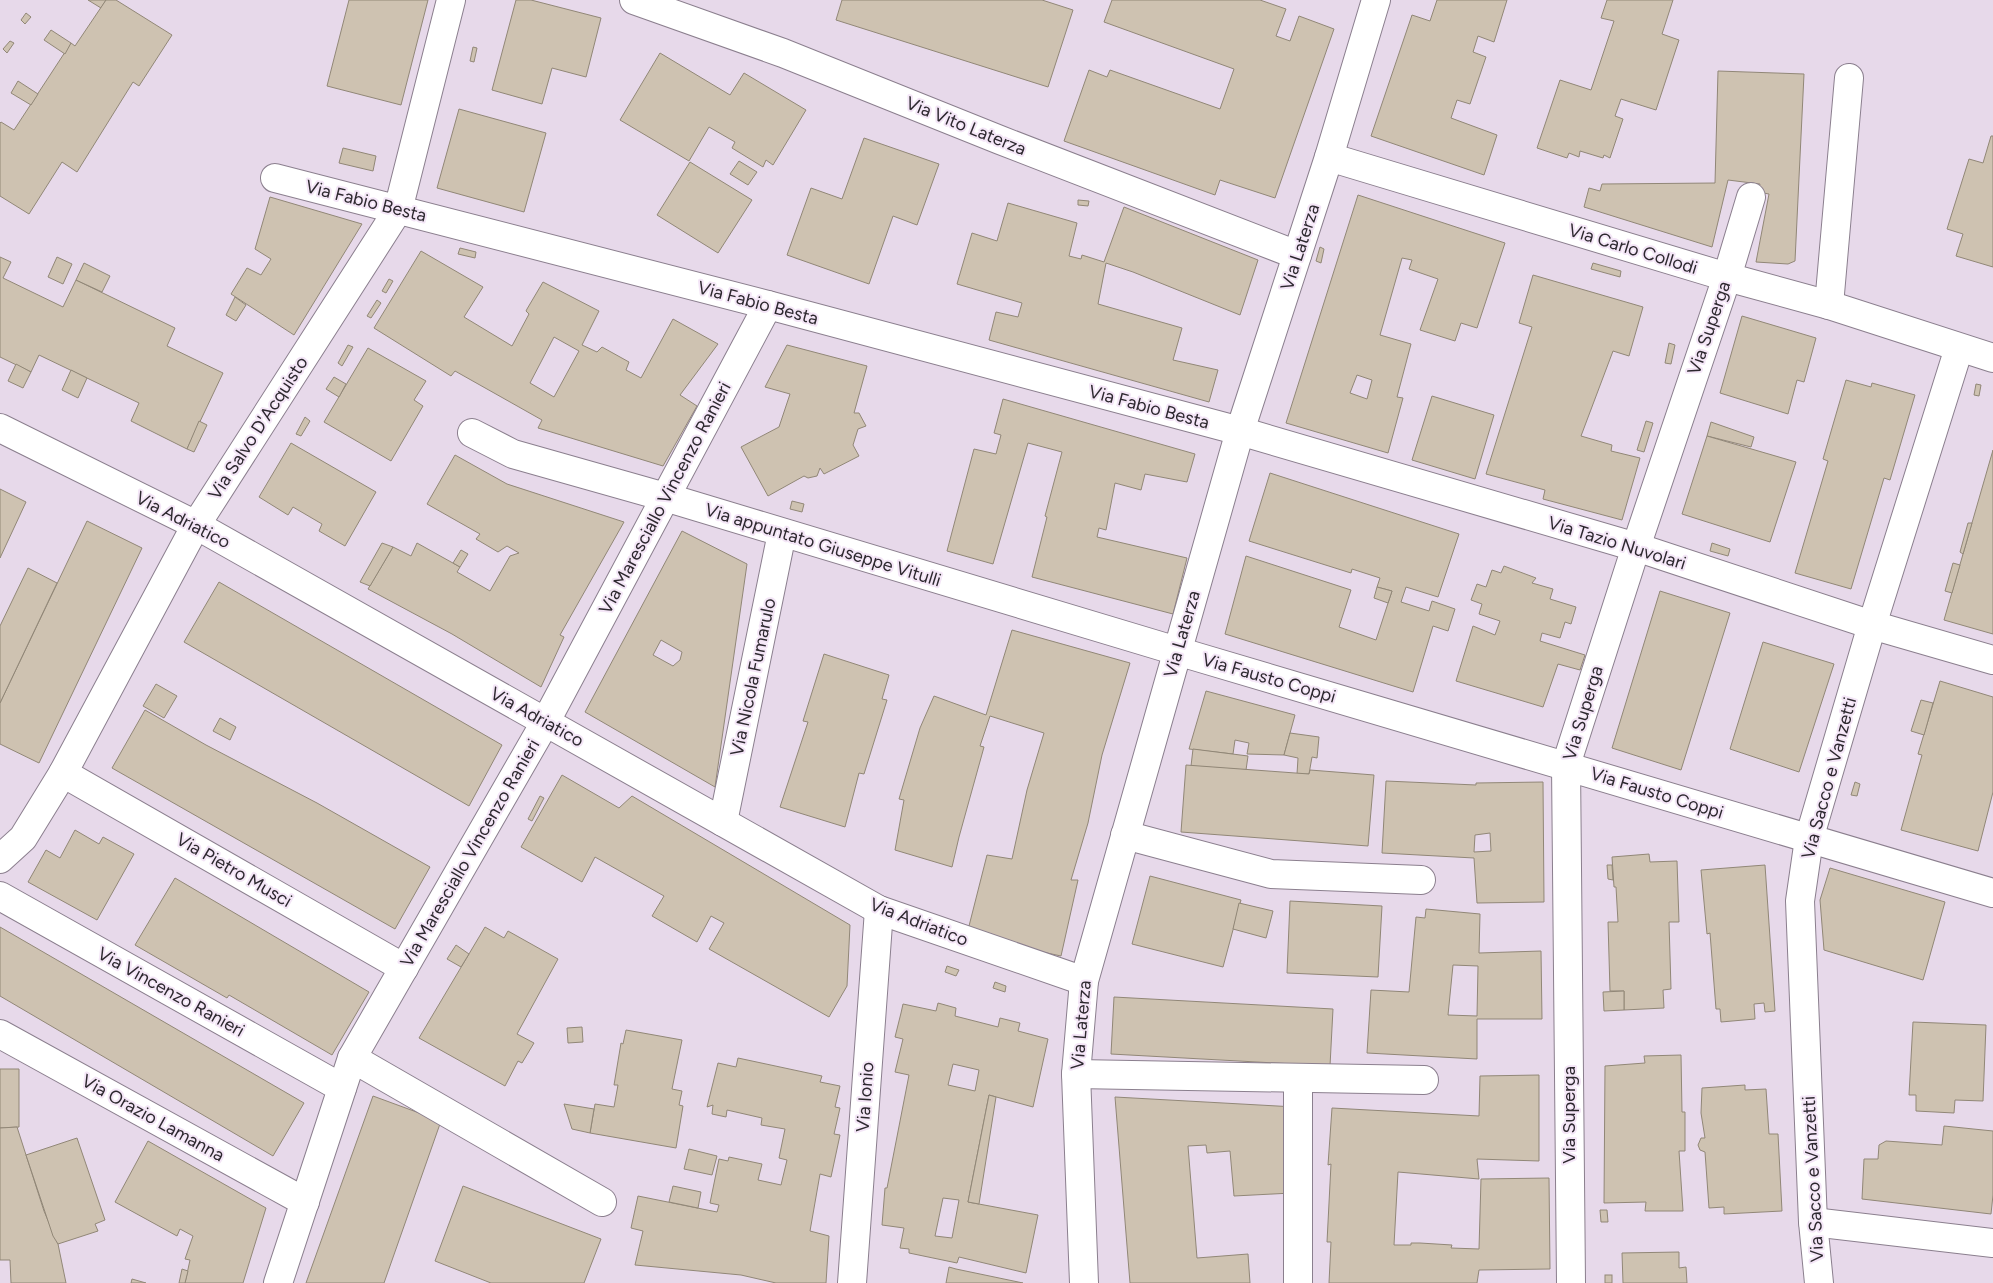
<svg xmlns="http://www.w3.org/2000/svg" width="1993" height="1283" font-family="Figtree,sans-serif">
<rect width="100%" height="100%" fill="#e7d9ea"/>
<g fill="#cec2b1" stroke="#918777" fill-rule="evenodd">
<path d="M88,0h18l-5,8z"/>
<path d="M106,0h10l56,35 -33,51 -6,-4 -56,90 -15,-10 -33,52 -29,-18v-73l1,-1 13,8 57,-87 4,3z"/>
<path d="M349,0h79l-27,105 -74,-19z"/>
<path d="M516,0h15l70,18 -15,59 -34,-9 -10,36 -50,-14z"/>
<path d="M842,0h200l31,10 -25,77 -212,-67z"/>
<path d="M1112,0h148l26,9 -10,27 14,5 9,-25 35,13 -59,169 -55,-18 -5,15 -151,-54 25,-71 18,7 3,-7 110,39 14,-40 -130,-47z"/>
<path d="M1437,0h70l-13,42 -16,-6 -5,16 13,5 -16,47 -13,-4 -6,18 46,17 -13,40 -113,-39 41,-121 18,6z"/>
<path d="M1607,0h66l-11,34 17,6 -23,70 -35,-11 -6,17 8,3 -13,39 -6,-3 -1,3 -23,-7 -1,6 -10,-4 -2,5 -30,-10 23,-68 31,10 23,-69 -13,-3z"/>
<path d="M26,13l5,4 -6,7 -4,-4z"/>
<path d="M51,30l20,13 -6,11 -21,-14z"/>
<path d="M10,41l4,2 -7,10 -4,-4z"/>
<path d="M473,47l4,1 -3,14 -4,-1z"/>
<path d="M660,53l70,42 14,-22 62,37 -33,55 -7,-5 -3,7 -31,-19 3,-6 -26,-15 -20,34 -69,-41z"/>
<path d="M1718,71l86,3 -9,187 -7,3 -32,-2 13,-68 -11,-2 2,-8 -32,-4 -16,67 -128,-40 5,-19 11,3 2,-7 113,-1z"/>
<path d="M18,81l20,13 -7,11 -20,-12z"/>
<path d="M459,109l87,24 -22,79 -87,-24z"/>
<path d="M1991,136h2v131l-37,-11 7,-22 -16,-5 22,-70 14,4z"/>
<path d="M864,138l75,26 -22,61 -24,-9 -24,68 -82,-29 24,-67 31,11z"/>
<path d="M343,148l33,8 -3,15 -34,-8z"/>
<path d="M739,161l18,11 -9,13 -18,-11z"/>
<path d="M690,162l62,38 -34,53 -61,-38z"/>
<path d="M1358,195l147,48 -28,85 -16,-5 -6,18 -35,-11 18,-51 -29,-10 3,-9 -10,-2 -22,77 31,9 -14,53 6,1 -15,55 -102,-30zM1357,375l15,5 -5,19 -17,-6z"/>
<path d="M270,197l92,27 -68,111 -63,-41 16,-26 14,7 10,-16 -16,-10z"/>
<path d="M1078,200l11,1 -1,5 -10,-1z"/>
<path d="M1008,203l69,20 -8,33 12,3 1,-4 22,7 20,-55 134,53 -18,55 -107,-43 -27,-9 -8,41 84,24 -9,32 45,10 -9,32 -220,-62 7,-28 22,5 4,-14 -65,-19 15,-51 25,8z"/>
<path d="M1320,247l4,2 -3,14 -5,-2z"/>
<path d="M460,248l16,4 -1,6 -17,-4z"/>
<path d="M421,251l62,36 -19,30 48,29 17,-32 -3,-3 1,-2 16,-27 56,29 -17,34 15,7 5,-5 27,15 -3,8 15,8 32,-59 45,25 -38,51 17,11 -34,60 -125,-38 4,-8 -87,-49 -4,5 -77,-48zM554,337l25,14 -25,46 -24,-14z"/>
<path d="M0,257l11,5 -8,16 60,29 13,-27 99,48 -8,18 56,27 -36,76 -56,-28 8,-18 -100,-48 -8,17 -31,-15z"/>
<path d="M57,257l15,7 -9,20 -15,-7z"/>
<path d="M84,263l26,13 -8,16 -26,-12z"/>
<path d="M1593,263l28,8 -1,6 -29,-8z"/>
<path d="M1533,275l110,32 -14,49 -16,-5 -32,85 31,9 -1,6 29,7 -18,62 -79,-21 2,-9 -59,-16 46,-147 -13,-4z"/>
<path d="M389,279l4,2 -7,12 -4,-2z"/>
<path d="M235,297l11,8 -10,16 -10,-6z"/>
<path d="M377,300l4,3 -10,15 -4,-2z"/>
<path d="M1742,316l74,22 -12,44 -7,-2 -9,34 -68,-21z"/>
<path d="M1669,343l6,2 -4,19 -6,-1z"/>
<path d="M348,345l5,2 -11,19 -4,-3z"/>
<path d="M787,345l80,21 -13,47h5l7,13 -8,3 -5,16 6,11 -35,18 -4,-6 -3,8 -9,2 -4,-2 -36,20 -27,-49 38,-20 11,-33 -25,-7z"/>
<path d="M368,348l58,33 -12,19 9,6 -32,55 -67,-39z"/>
<path d="M16,364l15,8 -8,16 -15,-7z"/>
<path d="M71,370l16,8 -9,20 -16,-8z"/>
<path d="M334,377l12,7 -7,13 -13,-8z"/>
<path d="M1846,380l25,7 1,-4 43,12 -25,85 -6,-2 -33,111 -56,-16 33,-112 -5,-2z"/>
<path d="M1976,384l5,1 -2,11 -5,-1z"/>
<path d="M1432,396l62,19 -19,64 -63,-19z"/>
<path d="M1003,399l192,55 -8,28 -42,-8 -4,16 -26,-7 -9,47 -7,-2 -2,9 90,21 -14,56 -141,-37 15,-60 -2,-1 17,-64 -34,-9 -35,121 -46,-13 27,-102 22,5 5,-19 -7,-2z"/>
<path d="M305,417l5,4 -9,15 -5,-2z"/>
<path d="M199,421l8,4 -13,27 -7,-3z"/>
<path d="M1646,421l7,2 -9,29 -7,-2z"/>
<path d="M1711,422l43,15 -3,10 -44,-11z"/>
<path d="M1707,436l89,26 -26,80 -88,-28z"/>
<path d="M291,443l85,49 -31,54 -26,-15 3,-7 -29,-17 -5,8 -29,-18z"/>
<path d="M1993,450v184l-49,-14z"/>
<path d="M455,455l52,29 117,38 -64,113 4,2 -23,50 -89,-53 -84,-45 25,-42 18,9 6,-13 43,24 -3,5 33,19 20,-35 9,-3 -12,-7 -9,6 -22,-13 4,-5 -53,-30z"/>
<path d="M1270,473l189,61 -21,63 -32,-10 -5,15 28,9 3,-10 23,8 -7,22 -15,-5 -20,66 -188,-58 21,-78 105,34 -12,37 37,13 16,-49 -15,-4 3,-9 -28,-9 -1,4 -102,-32z"/>
<path d="M0,489l26,13 -26,56z"/>
<path d="M792,501l12,3 -2,8 -12,-3z"/>
<path d="M87,521l55,27 -103,215 -39,-19v-41z"/>
<path d="M1968,523h4l-9,31 -3,-2z"/>
<path d="M682,531l65,33 -32,223 -130,-75zM661,640l21,12 -2,8 -7,6 -20,-11z"/>
<path d="M382,543l11,4 -23,39 -10,-4z"/>
<path d="M1712,543l18,6 -2,7 -18,-5z"/>
<path d="M461,550l7,4 -8,13 -7,-4z"/>
<path d="M1953,563l7,2 -8,28 -7,-2z"/>
<path d="M1504,566l32,12 -4,5 21,6 -3,10 26,8 -5,17 -6,-2 -5,16 -18,-5 -2,8 45,14 -5,15 -22,-6 -15,43 -87,-26 17,-55 22,9 5,-14 -21,-7 3,-10 -11,-4 6,-16 9,3 6,-17 9,3z"/>
<path d="M28,568l29,15 -57,120v-77z"/>
<path d="M219,582l283,163 -33,61 -285,-164z"/>
<path d="M1377,587l15,4 -4,12 -14,-5z"/>
<path d="M1660,591l70,22 -49,157 -69,-22z"/>
<path d="M1012,630l118,33 -28,92 -14,68 -17,57h7l-17,76 -74,-16 -18,-14 18,-71 25,4 15,-69 17,-57 -54,-17 -10,30 4,1 -25,90 -7,30 -57,-17 9,-50 -5,-1 21,-71 14,-32 52,19z"/>
<path d="M1763,642l71,22 -35,108 -69,-23z"/>
<path d="M824,654l65,21 -7,24 5,1 -23,74 -5,-1 -14,54 -65,-20 28,-85 -5,-1z"/>
<path d="M1940,681l53,16v95l-15,59 -77,-21 21,-75 -4,-1z"/>
<path d="M156,684l21,12 -13,22 -21,-12z"/>
<path d="M1206,691l89,24 -11,40 -37,-1 2,-11 -14,-3 -2,14 -44,-5z"/>
<path d="M1921,700l12,3 -9,32 -13,-4z"/>
<path d="M145,710l61,35 111,58 113,64 -35,62 -283,-161z"/>
<path d="M220,718l16,9 -6,13 -17,-9z"/>
<path d="M1290,733l29,4 -2,21 -5,-1 -3,17h-12l1,-16 -14,-3z"/>
<path d="M1193,749l55,7 -2,14 -55,-4z"/>
<path d="M1186,765l123,9 1,-4 64,5 -6,71 -187,-14z"/>
<path d="M562,775l57,33 13,-12 218,129 -3,61 -18,31 -120,-68 15,-26 -13,-7 -14,26 -45,-26 12,-20 -69,-39 -13,25 -61,-35z"/>
<path d="M1386,781l90,4v-2l67,-1 1,120 -67,1 -3,-45 -92,-5zM1490,833l1,18 -17,1 1,-17z"/>
<path d="M1855,782l5,2 -3,12 -6,-1z"/>
<path d="M540,796l4,2 -12,23 -4,-2z"/>
<path d="M75,830l24,14 4,-7 31,17 -37,66 -69,-38 18,-32 14,8z"/>
<path d="M1649,854l1,8 27,-1 2,61h-10l2,67 -8,1 1,18 -40,2v-19h-14l-2,-69h10l-2,-35h-2l-2,-30z"/>
<path d="M1607,865h5l1,15 -5,-1z"/>
<path d="M1765,865l10,146 -10,1 -1,-9 -10,1 1,15 -34,3 -1,-13h-4l-6,-76 -3,1 -6,-64z"/>
<path d="M1830,868l115,34 -22,78 -99,-30 -4,-50z"/>
<path d="M1150,876l91,24 -18,67 -91,-23z"/>
<path d="M175,878l194,114 -37,63 -103,-60 -2,3 -92,-53z"/>
<path d="M1290,901l92,5 -4,71 -91,-4z"/>
<path d="M1239,903l34,8 -7,27 -33,-9z"/>
<path d="M1426,909l54,5 -1,39 62,-2 1,68h-65v40l-110,-6 4,-63 38,2 7,-75 9,1zM1453,965l25,1 -1,50 -29,-1z"/>
<path d="M0,927l304,176 -31,53 -273,-160z"/>
<path d="M485,927l19,11 4,-7 50,28 -41,75 17,9 -12,20 -4,-2 -13,25 -86,-48z"/>
<path d="M456,945l13,9 -8,13 -14,-8z"/>
<path d="M947,966l12,4 -3,6 -11,-4z"/>
<path d="M995,982l11,4 -1,6 -12,-4z"/>
<path d="M1624,991v19l-20,1 -1,-19z"/>
<path d="M1114,997l219,12 -3,57 -219,-12z"/>
<path d="M938,1003l18,5 -1,8 43,11 2,-9 20,5 -2,8 30,8 -15,68 -44,-12 -21,107 70,13 -12,58 -67,-16 -2,6 -48,-10v-4l-9,-1 4,-20 -22,-3 3,-37h2l22,-113 -14,-3 8,-33 -8,-2 6,-24 2,-9 33,7zM953,1064l26,6 -4,21 -27,-6zM943,1198l16,2 -7,38 -17,-2z"/>
<path d="M1913,1022l73,3 -3,76 -28,-1 -1,13 -38,-2v-16h-7z"/>
<path d="M582,1027l1,15 -15,1 -1,-15z"/>
<path d="M626,1030l56,10 -10,49 10,2 -3,14 4,1 -7,42 -86,-15 5,-29 19,3 4,-22h-4l7,-42 2,1z"/>
<path d="M1681,1055l1,57h3v39h-6l4,60h-38l1,-9 -42,1 1,-137 40,-3 -1,-7z"/>
<path d="M738,1058l84,18 -2,6 20,4 -5,21 5,1 -6,26 6,1 -9,42 -11,-3 -10,57 19,5 -3,47h-50l-35,-8 -106,-10 8,-34 -12,-3 7,-32 79,16 2,-7 -9,-2 9,-44 9,2 1,-4 33,7 -4,16 23,5 6,-25 -8,-2 6,-29 -24,-4 1,-7 -35,-8 -1,7 -14,-3 1,-9 -6,2 11,-44 18,4z"/>
<path d="M0,1069h19v58l-19,1z"/>
<path d="M1539,1075v86l-62,-2 2,20 -81,-7 -4,73h17v-2h9l32,2 -1,3 28,1 2,-70 68,-1 1,91 -71,1 -2,13h-148l2,-41h-4l4,-78 -3,1 4,-57 147,8 1,-40z"/>
<path d="M1745,1085v5l21,-1 3,45h9l4,77 -58,3v-7l-15,1 -4,-56 -5,-2 -2,-5 3,-7h4l-4,-25 1,-25z"/>
<path d="M989,1095l7,2 -17,107 -11,-2z"/>
<path d="M373,1096l68,25 -57,162h-78z"/>
<path d="M1115,1097l180,10 -3,86 -58,3 -4,-45 -23,2 -1,-8 -18,1 9,112 51,-4 2,29h-120z"/>
<path d="M564,1104l30,5 -4,24 -18,-4z"/>
<path d="M1944,1126l49,5v64l-2,19 -129,-15 2,-40h14l1,-14 7,-4 56,4z"/>
<path d="M17,1127l27,84 14,33 8,39h-55l-1,-23h-10v-132z"/>
<path d="M77,1138l28,82 -10,4 3,7 -40,13 -5,-8 -27,-81z"/>
<path d="M148,1141l118,67 -23,75h-58l5,-23 -5,-1 8,-23 -13,-7 -3,7 -62,-34z"/>
<path d="M689,1149l28,7 -5,19 -28,-6z"/>
<path d="M463,1186l138,53 -17,44h-93l-56,-22z"/>
<path d="M673,1186l28,6 -3,16 -29,-6z"/>
<path d="M1600,1210h7l1,12h-7z"/>
<path d="M1679,1252v16l7,-1 1,16h-64l-1,-30z"/>
<path d="M949,1267l7,2 67,14h-77z"/>
<path d="M182,1269l6,2 -3,12h-6z"/>
<rect x="1605" y="1275" width="7" height="8"/>
<path d="M132,1279l14,4h-15z"/>
</g>
<g fill="none" stroke-linecap="round" stroke-linejoin="round">
<g stroke="#8b7f8e" stroke-width="30">
<g id="minor">
<path d="M634,0l149,53 217,87 297,115"/>
<path d="M1329,157l398,120 102,28 164,53"/>
<path d="M275,178l493,127 472,126 396,116 236,78 121,35"/>
<path d="M1829,305l20,-227"/>
<path d="M0,428l196,97 683,385 205,71"/>
<path d="M472,433l41,21 152,43 512,154 816,242"/>
<path d="M63,773l341,195"/>
<path d="M723,822l59,-289"/>
<path d="M1125,835l146,39 150,6"/>
<path d="M0,859l23,-21 40,-65 133,-248 202,-315 53,-210"/>
<path d="M0,896l342,192"/>
<path d="M0,1034l305,168"/>
<path d="M352,1058l250,144"/>
<path d="M1076,1074l348,6"/>
<path d="M1298,1078v205"/>
<path d="M1813,1222l180,21"/>
<path d="M278,1283l74,-225 194,-337 222,-416"/>
<path d="M852,1283l27,-373"/>
<path d="M1084,1283l-8,-209 8,-93 156,-550 89,-274 47,-157"/>
<path d="M1571,1283l-5,-518 70,-218 91,-270 24,-80"/>
<path d="M1819,1283l-6,-61 -13,-321 9,-62 63,-214 87,-277"/>
</g>
</g>
<use href="#minor" stroke="#fff" stroke-width="28"/>
</g>
<g text-anchor="middle" dominant-baseline="central" stroke-width="4" stroke-linejoin="round" paint-order="stroke">
<g font-size="18" fill="#2d282f" stroke="#f4e6f7">
<text transform="translate(966 126) rotate(22)">Via Vito Laterza</text>
<text transform="translate(366 201) rotate(14)">Via Fabio Besta</text>
<text transform="translate(1300 247) rotate(-72)">Via Laterza</text>
<text transform="translate(1633 249) rotate(17)">Via Carlo Collodi</text>
<text transform="translate(758 303) rotate(15)">Via Fabio Besta</text>
<text transform="translate(1709 328) rotate(-71)">Via Superga</text>
<text transform="translate(1149 407) rotate(15)">Via Fabio Besta</text>
<text transform="translate(258 428) rotate(-57)">Via Salvo D'Acquisto</text>
<text transform="translate(665 498) rotate(-62)">Via Maresciallo Vincenzo Ranieri</text>
<text transform="translate(183 520) rotate(27)">Via Adriatico</text>
<text transform="translate(1617 543) rotate(17)">Via Tazio Nuvolari</text>
<text transform="translate(823 545) rotate(17)">Via appuntato Giuseppe Vitulli</text>
<text transform="translate(1182 634) rotate(-74)">Via Laterza</text>
<text transform="translate(753 677) rotate(-78)">Via Nicola Fumarulo</text>
<text transform="translate(1269 678) rotate(16)">Via Fausto Coppi</text>
<text transform="translate(1583 713) rotate(-73)">Via Superga</text>
<text transform="translate(537 717) rotate(29)">Via Adriatico</text>
<text transform="translate(1829 778) rotate(-75)">Via Sacco e Vanzetti</text>
<text transform="translate(1657 793) rotate(17)">Via Fausto Coppi</text>
<text transform="translate(470 853) rotate(-60)">Via Maresciallo Vincenzo Ranieri</text>
<text transform="translate(234 870) rotate(30)">Via Pietro Musci</text>
<text transform="translate(919 922) rotate(21)">Via Adriatico</text>
<text transform="translate(171 992) rotate(29)">Via Vincenzo Ranieri</text>
<text transform="translate(1081 1025) rotate(-85)">Via Laterza</text>
<text transform="translate(865 1097) rotate(-86)">Via Ionio</text>
<text transform="translate(1569 1115) rotate(-90)">Via Superga</text>
<text transform="translate(153 1118) rotate(29)">Via Orazio Lamanna</text>
<text transform="translate(1813 1179) rotate(-93)">Via Sacco e Vanzetti</text>
</g>
</g>
</svg>
